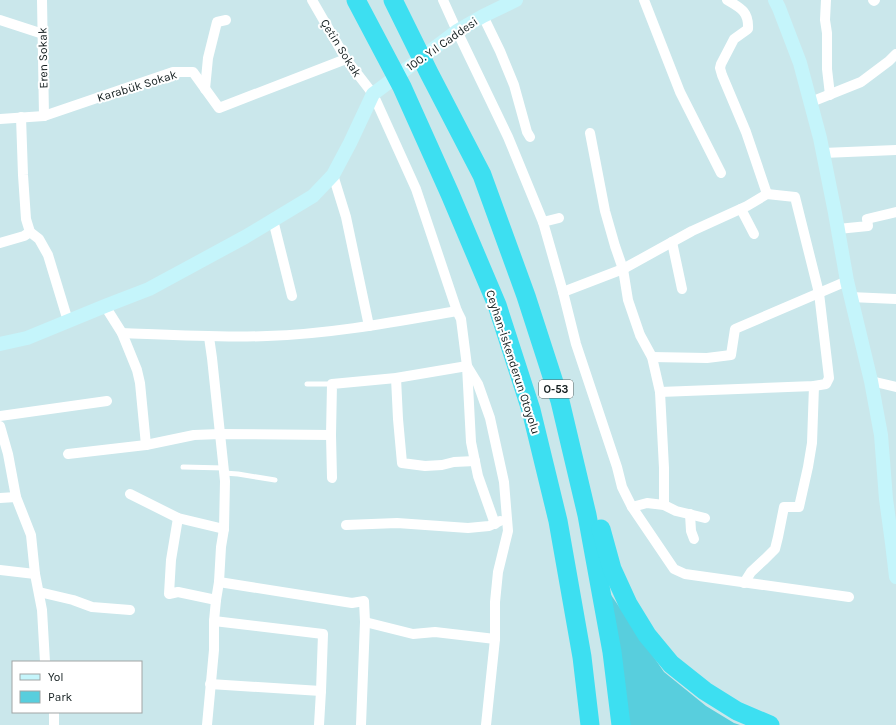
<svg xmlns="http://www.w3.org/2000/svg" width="896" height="725" font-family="Karla,sans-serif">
<rect width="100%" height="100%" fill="#cae7eb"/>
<path fill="#58cedd" d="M609,592l55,80 42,34 28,17 6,2h-111z"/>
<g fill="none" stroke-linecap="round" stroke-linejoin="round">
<g stroke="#fff" stroke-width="5">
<path d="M307,384h25"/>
<path d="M183,467l41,1"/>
<path d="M224,473l14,1 37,6"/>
</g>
<g stroke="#fff" stroke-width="10">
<path d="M42,0l2,116"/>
<path d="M312,0l34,59 27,35 43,95 41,122 4,8 6,47 4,76 7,34 17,48"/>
<path d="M443,0l14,31 51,106 35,85 20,70 13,52 41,123 5,20 10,20 42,62 11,5 164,23"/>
<path d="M644,0l36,92 41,81"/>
<path d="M727,0c14,8 22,12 21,29l-14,10 -13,25 -1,4 2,7 24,57 21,62"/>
<path d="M826,0l-1,20 2,13v36l3,26"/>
<path d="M873,0l1,1 1,-1"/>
<path d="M483,16l17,35 14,34 13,47 3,5"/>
<path d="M0,20l43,14"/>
<path d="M205,89l3,-31 9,-36 9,-2"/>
<path d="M811,102l50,-20 28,-21 7,-7"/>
<path d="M21,117l2,58 3,44 4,13 9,7 9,16 20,66"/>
<path d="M0,119l44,-3 129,-44h20l26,36 127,-49"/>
<path d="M590,133l15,78 10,35 8,23 5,31 12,35 12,22 8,35 4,76v37"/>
<path d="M823,153l73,-3"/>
<path d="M333,175l13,42 23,109"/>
<path d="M741,209l13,25"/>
<path d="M273,220l19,76"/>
<path d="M543,222l16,-4"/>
<path d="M838,229l30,-3 -1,-7 29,-7"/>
<path d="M672,242l10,47"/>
<path d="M0,243l24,-7 6,-4"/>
<path d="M563,292l60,-23 69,-38 55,-25 20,-12 28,3 24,96 10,85 -3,6 -12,2 -154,6"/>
<path d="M850,297l46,2"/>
<path d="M105,306l17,27 15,37 3,13 6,62"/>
<path d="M122,333c49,2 97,5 145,3 64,-2 127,-14 190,-25"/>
<path d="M652,357l55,1 24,-3 4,-26 112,-48"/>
<path d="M396,378l2,41 4,44 23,3 17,-1 12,-3 21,-1"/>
<path d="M871,381l25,6"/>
<path d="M0,416l107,-15"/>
<path d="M0,426l8,28 8,43 15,38 4,39 7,36 3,52"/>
<path d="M68,454l78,-9 48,-10 26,-1 111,1"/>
<path d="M332,478l-1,-43 1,-51 64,-6 71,-12 11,18 12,34 14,64 4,49 -10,41 -3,30v37l-9,86"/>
<path d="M130,494l48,24 46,11"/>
<path d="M0,498l16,-1"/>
<path d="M632,507l15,-4 17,2 12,6 29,7"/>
<path d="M690,514l1,17 3,8"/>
<path d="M178,518l-7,42 -2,34 9,-2 38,8"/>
<path d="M346,525l51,-2 71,5 21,-2 11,-5"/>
<path d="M0,570l35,4"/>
<path d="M219,582l133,21 12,-2 1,21 -4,103"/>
<path d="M744,583l7,-11 14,-13 10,-10 3,-12 6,-30h15l9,-40 4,-24 2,-57"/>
<path d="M39,592l34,8 19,7 38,3"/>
<path d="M214,621l109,13 -2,57 -2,34"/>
<path d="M365,622l48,12 22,-2 60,7"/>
<path d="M210,684l111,7"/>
<path d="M54,725v-13"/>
<path d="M207,725l7,-75v-29l2,-21 3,-18 2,-35 3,-18 1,-48 -13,-123 -3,-21"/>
</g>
<g stroke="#c5f5fb" stroke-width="14">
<path d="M775,0l4,8 21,55 20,75 15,75 12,68 24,100 10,54 5,64 6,44 4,34"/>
<path d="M0,344l27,-6 78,-32 44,-17 96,-52 68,-41 20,-21 17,-32 23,-49 84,-63 26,-15 33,-16"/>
</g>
<g stroke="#3ddff1" stroke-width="19">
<path d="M356,0l46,87 48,107 47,111 34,105 27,111 24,136 8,68"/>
<path d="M393,0l36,73 53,102 44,121 34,105 27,114 25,137 9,73"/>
<path d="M601,529l11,40 16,35 19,31 24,29 34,27 32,20 33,14"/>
</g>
</g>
<g text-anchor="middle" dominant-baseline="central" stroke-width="4" stroke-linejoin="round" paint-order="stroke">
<rect fill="#fff" stroke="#5a6262" stroke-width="1" x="539" y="380" width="34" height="18" rx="3"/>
<g font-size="11" font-weight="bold" fill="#131e1f">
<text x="556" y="389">O-53</text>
</g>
<g font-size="12" fill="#131e1f" stroke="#fff">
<text transform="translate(442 44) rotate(-35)">100. Yıl Caddesi</text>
<text transform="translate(341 48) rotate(58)">Çetin Sokak</text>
<text transform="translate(43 58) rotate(-91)">Eren Sokak</text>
<text transform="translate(137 86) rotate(-17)">Karabük Sokak</text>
<text transform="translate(513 362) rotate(72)">Ceyhan-İskenderun Otoyolu</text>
</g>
</g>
<rect x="12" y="661" width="130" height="52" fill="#ffffff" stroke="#a1a5a5"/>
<rect x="20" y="674" width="20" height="6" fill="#c5f5fb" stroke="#a1a5a5"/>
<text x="48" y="681" font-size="12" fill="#131e1f">Yol</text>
<rect x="20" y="691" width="20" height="12" fill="#58cedd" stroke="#a1a5a5"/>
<text x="48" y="701" font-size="12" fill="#131e1f">Park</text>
</svg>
